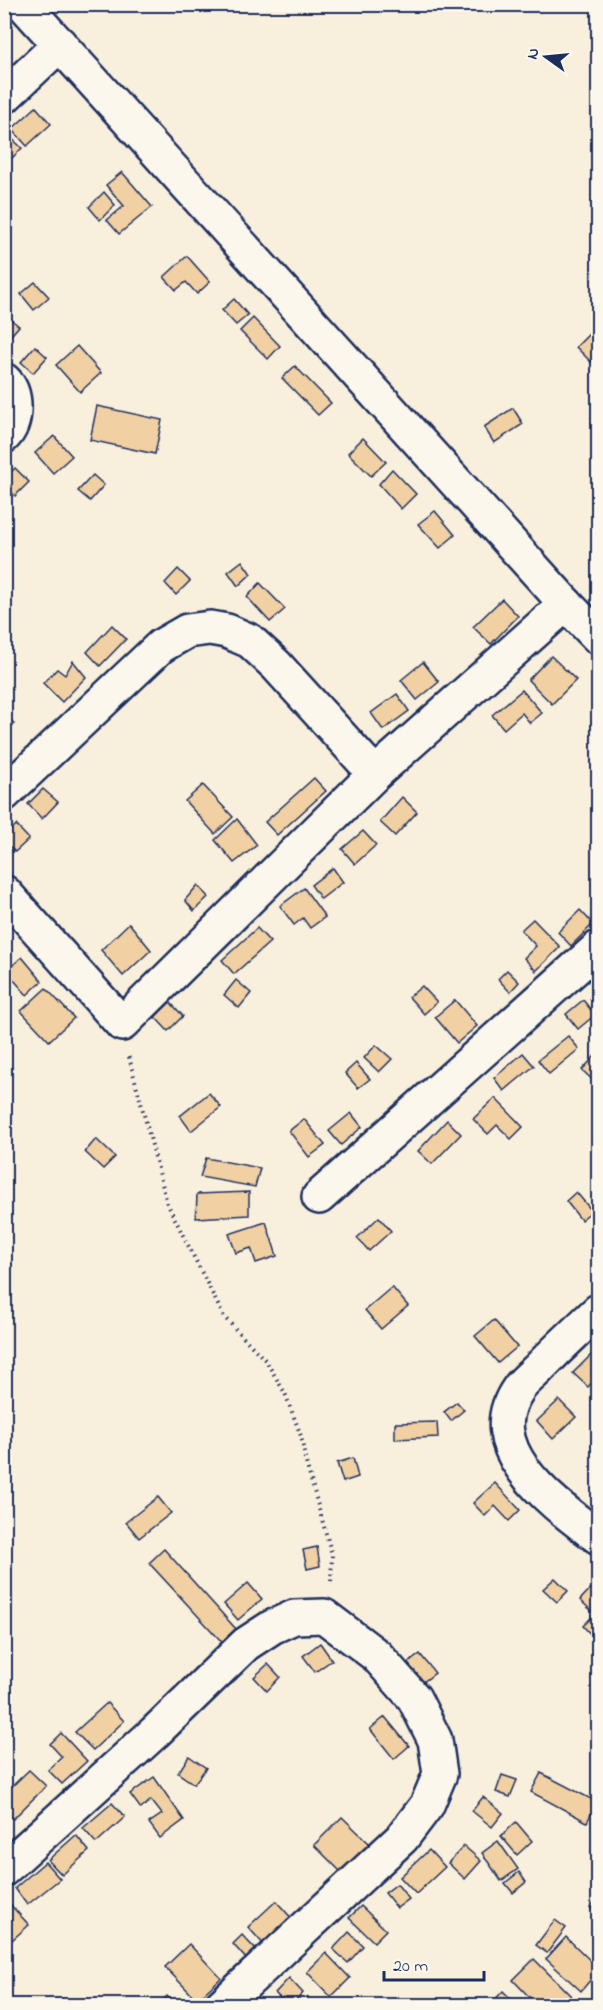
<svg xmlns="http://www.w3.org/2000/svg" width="603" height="2010" font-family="'Indie Flower',sans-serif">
<rect width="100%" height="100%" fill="#f9efdd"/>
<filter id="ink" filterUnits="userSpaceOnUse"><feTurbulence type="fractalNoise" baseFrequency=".0167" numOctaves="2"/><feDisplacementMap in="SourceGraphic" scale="12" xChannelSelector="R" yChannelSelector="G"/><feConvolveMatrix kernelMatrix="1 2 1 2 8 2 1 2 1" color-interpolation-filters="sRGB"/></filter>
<g filter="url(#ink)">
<g fill="#f1d0a3" stroke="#1b2f5e" stroke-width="1.5">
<path d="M36,107l15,17 -24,22 -15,-17z"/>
<path d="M8,135l14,13 -18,18v-27z"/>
<path d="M122,172l30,35 -33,27 -12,-14 17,-14 -18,-21z"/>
<path d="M104,192l11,13 -15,15 -11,-13z"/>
<path d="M187,256l23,26 -13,12 -11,-12 -10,8 -12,-13z"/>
<path d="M35,282l14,15 -15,13 -13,-16z"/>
<path d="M234,299l14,16 -12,10 -14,-15z"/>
<path d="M4,314l15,12 -13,15 -2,-1z"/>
<path d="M253,318l27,28 -12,13 -28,-28z"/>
<path d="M598,325v30l-7,7 -15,-15z"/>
<path d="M35,346l12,11 -14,16 -12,-11z"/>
<path d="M77,346l24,27 -21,19 -24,-27z"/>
<path d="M295,366l36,37 -13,12 -36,-37z"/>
<path d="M97,406l65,14 -7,34 -65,-14z"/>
<path d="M513,408l10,16 -29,19 -10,-16z"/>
<path d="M54,436l18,20 -19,17 -18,-20z"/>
<path d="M363,438l23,24 -15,14 -23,-23z"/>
<path d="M15,468l14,14 -14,14 -11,-11v-6z"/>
<path d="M392,469l24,25 -15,15 -22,-25z"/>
<path d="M93,475l11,10 -14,16 -12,-10z"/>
<path d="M435,511l20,24 -15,13 -22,-24z"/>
<path d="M242,561l9,13 -13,12 -10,-14z"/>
<path d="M178,569l12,12 -14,14 -11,-12z"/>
<path d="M260,583l25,26 -15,13 -23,-25z"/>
<path d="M502,599l16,17 -27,28 -18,-17z"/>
<path d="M112,625l14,14 -26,27 -13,-14z"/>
<path d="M551,656l25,24 -24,24 -24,-24z"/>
<path d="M73,661l13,16 -24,25 -19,-19 14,-14 8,6z"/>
<path d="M423,662l16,20 -22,18 -16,-20z"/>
<path d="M522,690l20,23 -12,10 -8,-10 -18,16 -12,-14z"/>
<path d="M397,694l12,17 -26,19 -12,-17z"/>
<path d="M4,712l10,12 -10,9z"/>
<path d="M314,778l12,13 -49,44 -12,-13z"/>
<path d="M203,785l30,32 -18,17 -30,-33z"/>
<path d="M43,789l15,13 -16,17 -14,-15z"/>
<path d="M402,797l15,15 -22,24 -15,-14z"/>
<path d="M237,819l20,26 -23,18 -19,-23z"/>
<path d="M16,825l13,14 -14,13 -11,-11v-4z"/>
<path d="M363,831l13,14 -21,19 -13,-15z"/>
<path d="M333,868l10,14 -22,17 -10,-14z"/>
<path d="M198,885l10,12 -14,14 -9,-11z"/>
<path d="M304,888l21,29 -15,11 -7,-10 -9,7 -14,-19z"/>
<path d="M580,910l13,14 -22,22 -13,-14z"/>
<path d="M533,919l27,28 -24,24 -12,-13 12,-12 -15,-16z"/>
<path d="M129,923l22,27 -28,26 -22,-26z"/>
<path d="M257,928l13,14 -36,32 -12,-14z"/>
<path d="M22,957l20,24 -15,14 -21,-24z"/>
<path d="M507,970l12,12 -9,10 -12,-13z"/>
<path d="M236,980l15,13 -12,15 -15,-13z"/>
<path d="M422,986l15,16 -13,12 -15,-17z"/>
<path d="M46,988l28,30 -25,23 -28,-30z"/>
<path d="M598,992v17l-8,-11z"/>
<path d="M455,1000l22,26 -20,17 -22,-26z"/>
<path d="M583,1000l12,15 -17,14 -12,-15z"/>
<path d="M170,1002l13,14 -15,15 -13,-14z"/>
<path d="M568,1036l11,13 -30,25 -11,-14z"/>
<path d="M376,1045l16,14 -13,13 -15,-14z"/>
<path d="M523,1053l11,13 -30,25 -10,-13z"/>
<path d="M595,1056l3,4v25l-16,-15z"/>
<path d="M356,1063l14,16 -12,9 -13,-15z"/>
<path d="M209,1093l12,14 -30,24 -11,-15z"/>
<path d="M495,1098l28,29 -12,12 -14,-14 -9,9 -15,-15z"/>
<path d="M351,1113l11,14 -21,18 -12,-14z"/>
<path d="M304,1119l21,26 -16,12 -20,-26z"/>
<path d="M447,1120l14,14 -29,30 -14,-13z"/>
<path d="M96,1139l19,18 -12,12 -18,-17z"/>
<path d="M206,1158l54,10 -5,19 -55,-10z"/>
<path d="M249,1192v23l-53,3 1,-24z"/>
<path d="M576,1192l16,19 -11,9 -15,-19z"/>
<path d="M379,1217l12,14 -22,20 -12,-13z"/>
<path d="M266,1222l11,34 -21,7 -5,-15 -15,5 -7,-19z"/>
<path d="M392,1287l16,19 -27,23 -16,-19z"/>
<path d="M494,1320l23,27 -19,16 -23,-27z"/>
<path d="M592,1354l6,6v16l-10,11 -15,-14z"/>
<path d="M559,1400l17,17 -23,22 -16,-18z"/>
<path d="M457,1402l7,8 -13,11 -7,-9z"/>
<path d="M437,1422l1,15 -43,2v-16z"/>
<path d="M353,1458l5,19 -15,5 -6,-19z"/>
<path d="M495,1483l25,27 -11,11 -14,-15 -10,10 -12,-13z"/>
<path d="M158,1497l13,16 -32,25 -13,-16z"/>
<path d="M317,1547l3,19 -13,3 -4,-19z"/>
<path d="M164,1549l72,80 -14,13 -73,-79z"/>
<path d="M555,1578l13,13 -11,11 -14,-13z"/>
<path d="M248,1583l14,16 -24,21 -14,-16z"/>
<path d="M594,1585l4,5v52l-15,-16 12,-12 -15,-14z"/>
<path d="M320,1643l12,17 -17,12 -12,-16z"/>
<path d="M420,1654l15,19 -13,10 -15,-19z"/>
<path d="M268,1664l12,13 -13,14 -13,-14z"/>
<path d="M107,1703l17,18 -31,29 -18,-18z"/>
<path d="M385,1717l24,29 -15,13 -24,-30z"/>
<path d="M61,1733l26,28 -25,23 -14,-14 14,-13 -12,-13z"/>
<path d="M189,1756l17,12 -12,16 -16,-11z"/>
<path d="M29,1770l17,16 -33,33 -9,-8v-17z"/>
<path d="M541,1773l56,29 -10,20 -56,-30z"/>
<path d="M502,1775l15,5 -7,17 -14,-5z"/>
<path d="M154,1777l30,43 -24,18 -11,-15 13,-9 -11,-14 -10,9 -11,-15z"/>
<path d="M483,1797l20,16 -11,14 -20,-16z"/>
<path d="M112,1803l13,14 -29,26 -13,-15z"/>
<path d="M342,1817l29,28 -29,28 -28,-28z"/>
<path d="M516,1822l16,19 -15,14 -16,-19z"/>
<path d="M76,1835l13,16 -27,24 -14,-15z"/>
<path d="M498,1841l20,28 -17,12 -19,-28z"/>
<path d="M464,1846l17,15 -16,18 -17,-16z"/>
<path d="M429,1850l16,17 -29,27 -16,-17z"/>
<path d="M45,1862l15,17 -33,26 -12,-17z"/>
<path d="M519,1872l7,10 -13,11 -8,-10z"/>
<path d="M397,1884l12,15 -12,9 -12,-15z"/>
<path d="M598,1899v18l-8,-10z"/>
<path d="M276,1901l18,20 -28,26 -18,-20z"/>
<path d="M8,1902l21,23 -17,15 -8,-8v-27z"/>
<path d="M361,1906l25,24 -12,12 -25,-24z"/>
<path d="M555,1920l11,8 -19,25 -11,-8z"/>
<path d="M349,1932l14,14 -15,17 -15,-14z"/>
<path d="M242,1935l15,16 -9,10 -15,-17z"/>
<path d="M566,1937l32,31v3l-17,20 -35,-32z"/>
<path d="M189,1944l32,34 -24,22 -32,-33z"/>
<path d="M326,1953l24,25 -19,19 -24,-25z"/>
<path d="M534,1959l37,37 -10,10h-23l-25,-26z"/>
<path d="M289,1978l14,15 -12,13h-3l-13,-13z"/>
<path d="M503,1991l15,15h-29z"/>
<path d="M167,1996l9,10h-19z"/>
</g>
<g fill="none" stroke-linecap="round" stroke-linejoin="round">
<g stroke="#1b2f5e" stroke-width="38">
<g id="minor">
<path d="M23,4l543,600 32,33"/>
<path d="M4,97l56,-53"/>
<path d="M4,380c14,13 13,43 0,56"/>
<path d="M4,794l157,-148 26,-15 23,-3 17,3 23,10 26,24 99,109"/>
<path d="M4,892l118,132 253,-250 191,-170"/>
<path d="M319,1197l279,-249"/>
<path d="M598,1311c-20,19 -41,38 -60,58 -6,6 -14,12 -19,19 -44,61 37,117 79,149"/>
<path d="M4,1869l150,-136 92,-89 26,-17 22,-10 30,-1 53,40 37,42 21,42 5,34 -13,31 -25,33 -181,168"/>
</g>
</g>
<path stroke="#1b2f5e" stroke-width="4" stroke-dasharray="1.5 4.5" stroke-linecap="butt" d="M129,1057l38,146 57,114 42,44 19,32 16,43 4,23 27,96 -1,29"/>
<use href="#minor" stroke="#fbf7ec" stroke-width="33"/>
</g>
</g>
<rect width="603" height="2010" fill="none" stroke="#fbf7ec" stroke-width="24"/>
<rect x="12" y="12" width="579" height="1986" fill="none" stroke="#1b2f5e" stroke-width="2" filter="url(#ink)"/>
<g transform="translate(546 57) rotate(285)" stroke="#fbf7ec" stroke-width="4.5" paint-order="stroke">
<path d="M0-4.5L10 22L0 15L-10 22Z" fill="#1b2f5e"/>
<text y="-9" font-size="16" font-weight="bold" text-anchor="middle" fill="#1b2f5e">N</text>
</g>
<path d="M384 1971v9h100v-9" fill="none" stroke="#1b2f5e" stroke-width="3"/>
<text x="393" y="1971" font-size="18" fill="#1b2f5e" stroke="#fbf7ec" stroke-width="4.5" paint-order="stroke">20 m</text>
</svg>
